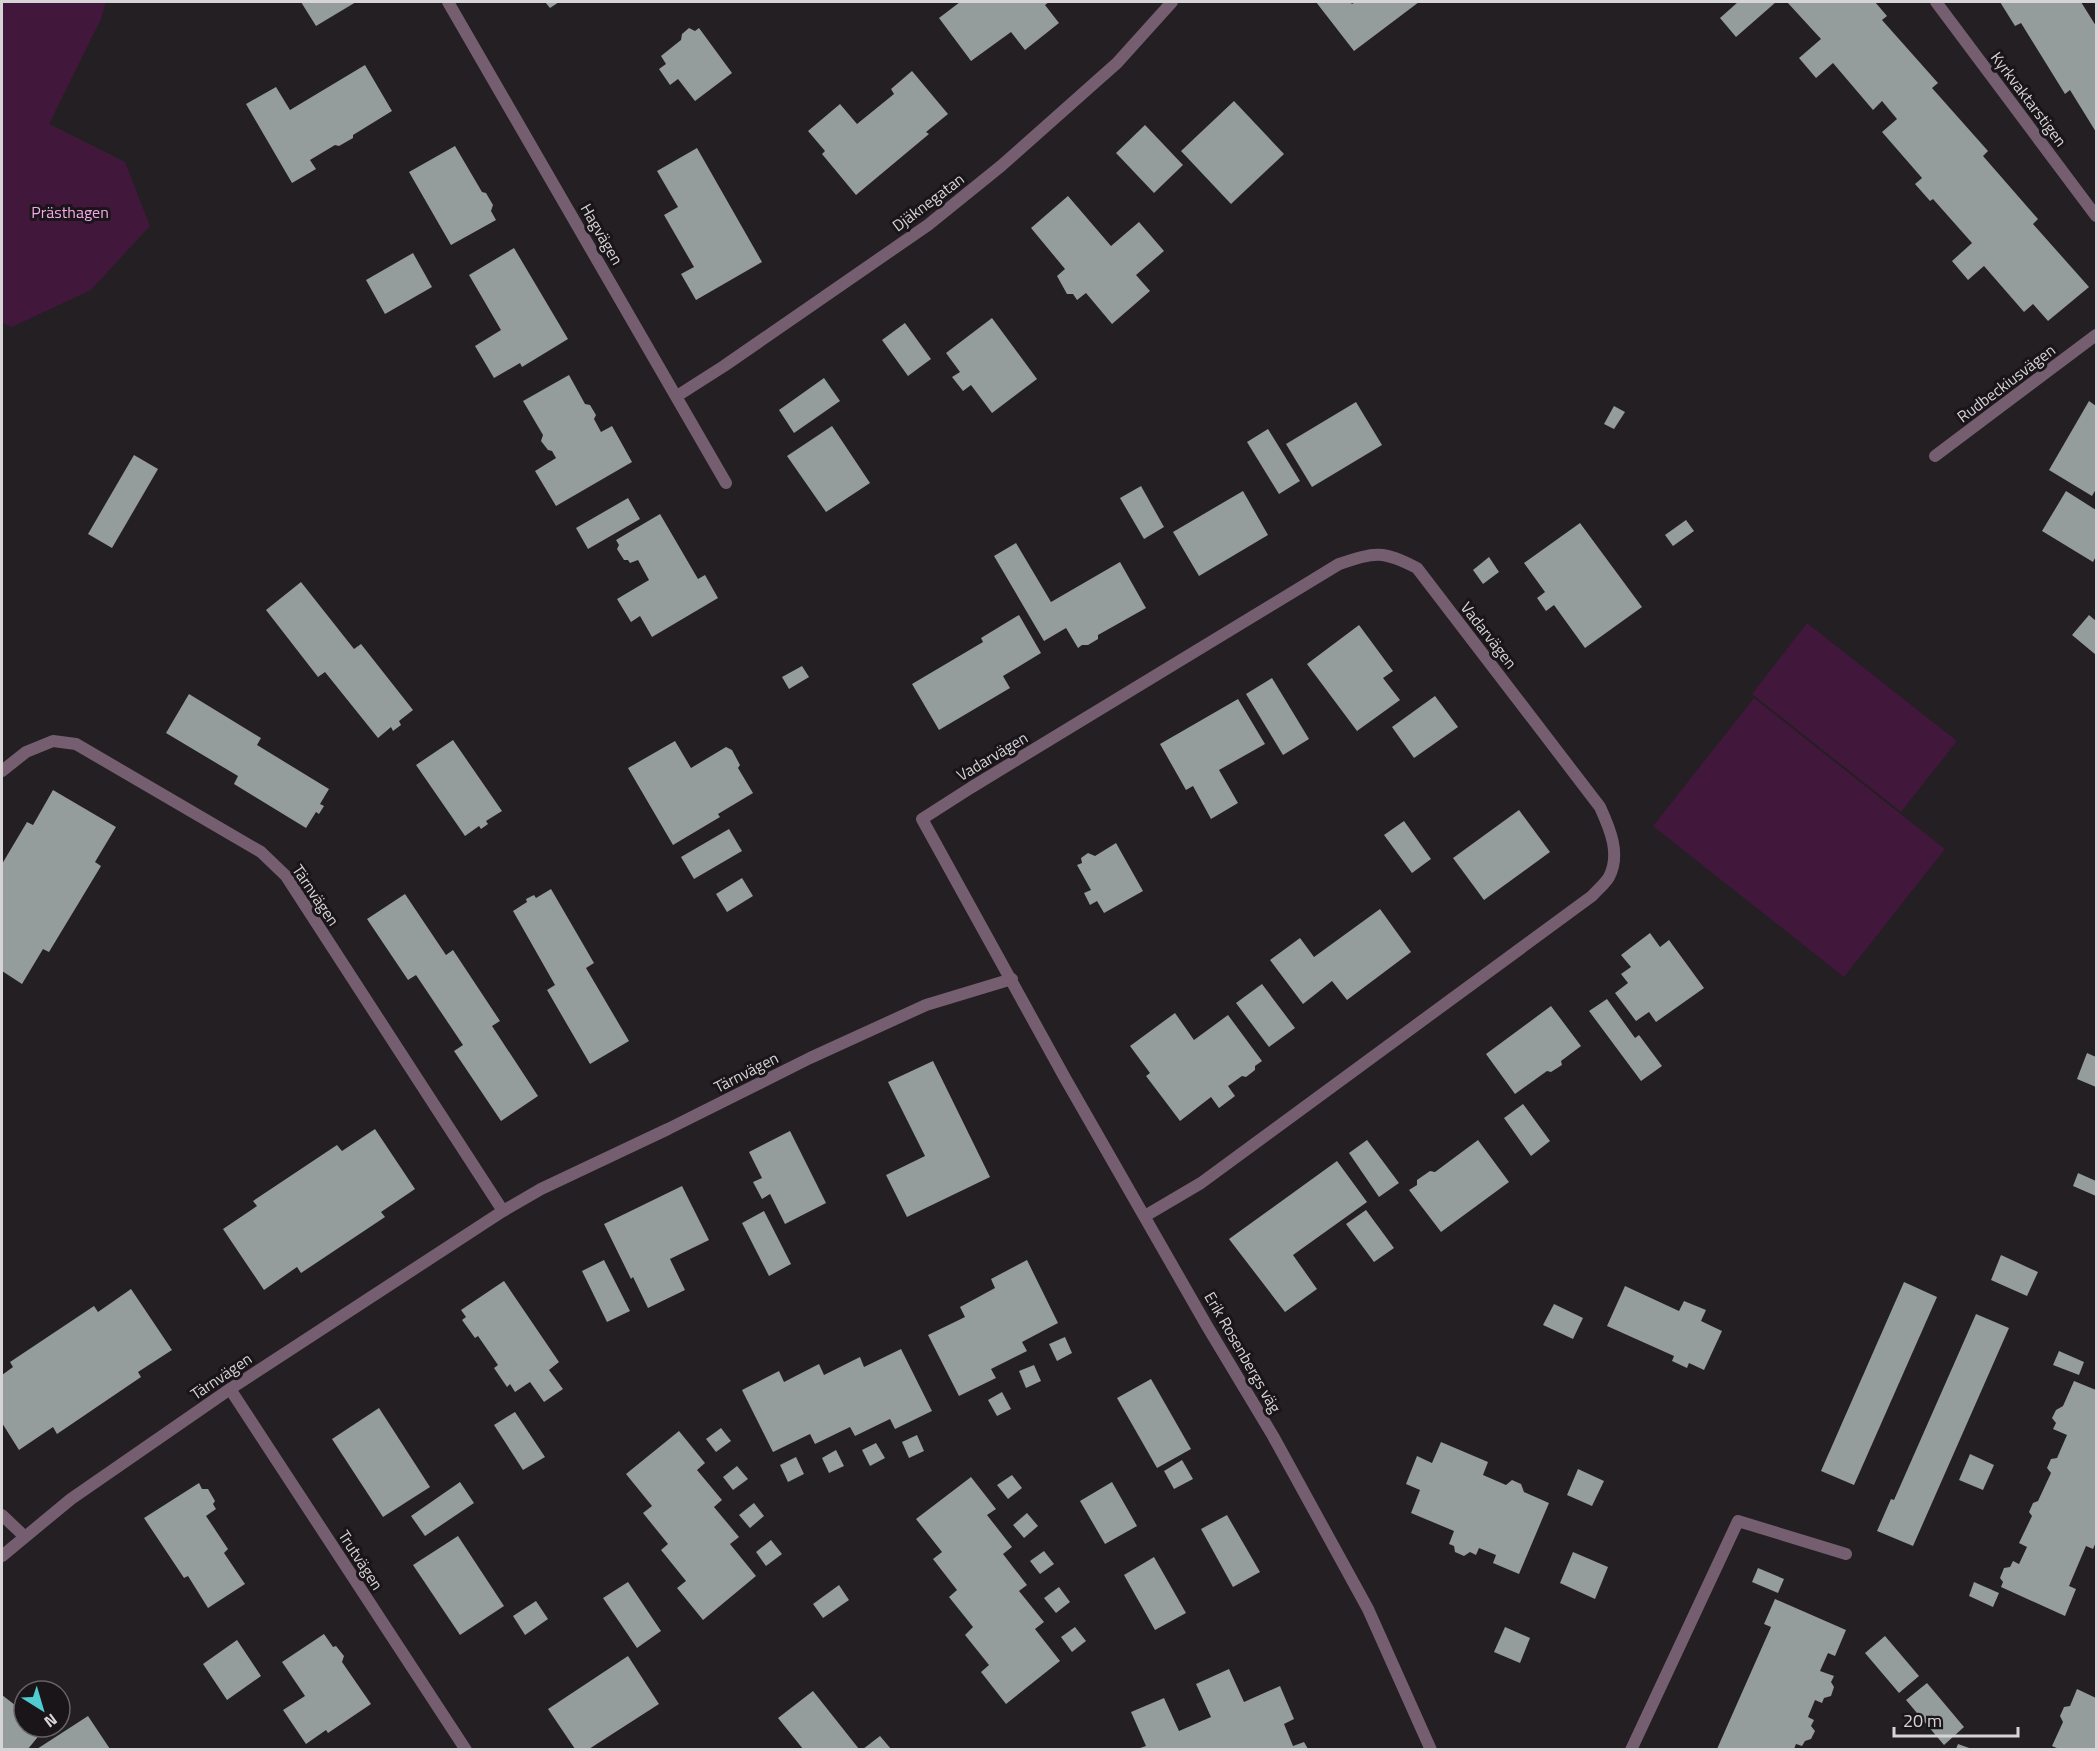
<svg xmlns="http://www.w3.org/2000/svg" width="2098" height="1751" font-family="'Titillium Web',sans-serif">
<rect width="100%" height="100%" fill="#231f22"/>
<g fill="#41173b">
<path d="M2,2h104l-5,17 -52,105 76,38 25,64 -59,64 -79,37 -10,-4z"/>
<path d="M1807,623l150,118 -56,71 -149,-118z"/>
<path d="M1754,698l191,151 -101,128 -191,-151z"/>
</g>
<g fill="#949c9c">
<path d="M301,2h55l-40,24z"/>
<path d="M545,2h14l-9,6z"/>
<path d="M960,2h89l-4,3 14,18 -34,27 -14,-18 -40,29 -32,-43z"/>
<path d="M1316,2h34l2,2 3,-2h64l-65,49z"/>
<path d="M1738,2h38l-40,35 -16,-19z"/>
<path d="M1787,2h88l12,14 -5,4 56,63 -6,5 56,63 -5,5 55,63 -5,5 56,63 -41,34 -15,-17 -9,8 -40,-46 -16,14 -16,-19 20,-18 -39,-44 -3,2 -15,-17 7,-6 -40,-46 15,-13 -15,-18 -9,9 -40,-47 -17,15 -17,-20 22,-19z"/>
<path d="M2000,2h81l15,24v106l-26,-42 -5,4 -44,-71 -6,3z"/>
<path d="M689,28l6,3 4,-3 33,45 -37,28 -17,-22 -8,6 -11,-16 7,-5 -5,-8 20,-16 1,-6z"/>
<path d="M365,65l27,46 -39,24v3l-14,8 -4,-1 -25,15 6,9 -24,14 -46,-79 30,-17 14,23z"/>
<path d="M912,71l36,43 -22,18 3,2 -73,61 -34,-41 3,-3 -17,-20 32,-27 17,20 37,-30 -3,-5z"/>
<path d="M1234,101l50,53 -53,50 -50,-53z"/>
<path d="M1145,125l38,40 -29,28 -38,-40z"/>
<path d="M455,146l27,46 4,1 7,12 -2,6 5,9 -45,25 -42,-73z"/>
<path d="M697,148l65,114 -66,38 -15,-26 13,-7 -30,-52 14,-8 -21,-36z"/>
<path d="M1068,196l43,50 28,-24 25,29 -28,24 14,16 -38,33 -26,-31 -9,7 -4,-6h-6l-10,-18 8,-7 -34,-41z"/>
<path d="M514,248l54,91 -46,28 -2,-4 -26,15 -19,-32 26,-16 -32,-55z"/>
<path d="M413,253l19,34 -47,27 -19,-34z"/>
<path d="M992,318l45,61 -45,34 -21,-28 -8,6 -11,-14 8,-5 -14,-19z"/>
<path d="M905,323l26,36 -23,17 -26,-36z"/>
<path d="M569,375l16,29 5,1 6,10 -2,4 7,13 11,-6 20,36 -76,44 -21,-35 21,-13 -4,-7 -4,-1 -7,-9 2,-6 -20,-34z"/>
<path d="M824,378l16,23 -46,32 -15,-23z"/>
<path d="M2089,401l7,5v83l-4,7 -43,-26z"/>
<path d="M1356,402l26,43 -70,42 -26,-43z"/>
<path d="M1614,406l11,6 -11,17 -10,-5z"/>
<path d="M832,426l38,57 -44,29 -39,-56z"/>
<path d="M1268,429l32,52 -21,13 -32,-52z"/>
<path d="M134,455l24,14 -46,79 -24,-14z"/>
<path d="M1141,486l23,41 -20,12 -24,-41z"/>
<path d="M1243,491l25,44 -69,41 -26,-44z"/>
<path d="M2066,491l30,19v46l-3,6 -51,-31z"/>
<path d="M628,498l12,21 -52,30 -12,-21z"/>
<path d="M660,514l38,65 7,-4 13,23 -66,39 -12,-21 -9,6 -14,-23 32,-19 -11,-20 -8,3 -2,-3h-4l-7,-11 2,-4 -3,-5z"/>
<path d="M1686,520l8,11 -21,15 -8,-11z"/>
<path d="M1580,523l62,84 -57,41 -31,-43 -8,6 -9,-13 8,-6 -21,-29z"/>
<path d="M1016,543l35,59 69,-40 26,46 -48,27v4l-10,6h-6l-4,3 -12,-20 -22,13 -50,-85z"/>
<path d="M1489,557l10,15 -16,12 -10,-14z"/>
<path d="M301,582l53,67 7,-5 52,66 -14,11 2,4 -8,6 -2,-4 -13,11 -53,-66 -7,5 -52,-67z"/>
<path d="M1019,615l22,38 -38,23 7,12 -71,42 -27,-46 71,-42 -2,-4z"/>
<path d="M2089,615l7,6v34l-24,-20z"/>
<path d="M1359,625l34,46 -10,7 17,22 -43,31 -50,-67z"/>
<path d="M802,666l7,11 -20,12 -7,-12z"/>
<path d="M1272,678l37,61 -26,16 -37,-61z"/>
<path d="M189,694l72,44 -4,7 72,44 -9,15 4,2 -5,8 -3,-2 -10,16 -72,-44 4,-8 -72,-43z"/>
<path d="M1435,696l23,31 -44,31 -22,-31z"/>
<path d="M1238,699l27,45 -46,26 19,33 -27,16 -18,-33 -7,4 -26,-46z"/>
<path d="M453,740l49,71 -16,10 2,3 -7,5 -2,-3 -14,10 -49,-71z"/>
<path d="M675,741l16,27 35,-21 6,3 8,15 -2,3 15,25 -35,21 2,3 -47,28 -45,-77z"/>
<path d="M53,790l63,37 -21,35 6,4 -52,86 -6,-3 -21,35 -20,-13v-107l25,-42 6,3z"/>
<path d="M1519,810l31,42 -66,48 -31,-42z"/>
<path d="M1404,821l27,38 -19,14 -28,-38z"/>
<path d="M729,829l13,22 -48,28 -13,-22z"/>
<path d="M1116,843l27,48 -39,22 -7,-12 -7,4 -6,-12 7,-3 -14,-25 5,-2 -1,-5 7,-5 7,3z"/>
<path d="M742,878l11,18 -26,16 -11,-18z"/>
<path d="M551,889l43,74 -8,5 43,73 -39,23 -43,-74 8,-5 -42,-74 14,-9 -1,-3 8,-4 2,3z"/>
<path d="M405,894l41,61 7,-5 47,71 -8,5 46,70 -37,25 -47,-70 9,-6 -47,-70 -8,5 -41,-61z"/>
<path d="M1380,909l31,43 -64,48 -15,-19 -29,23 -33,-44 30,-22 14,19z"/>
<path d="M1650,933l10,14 9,-7 35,48 -48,34 -7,-10 -13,9 -21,-28 13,-10 -7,-9 10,-7 -10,-12z"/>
<path d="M1262,984l33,44 -26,19 -33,-44z"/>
<path d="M1607,999l28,39 4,-3 23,31 -21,15 -52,-70z"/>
<path d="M1551,1006l30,40 -20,15 1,4 -11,7 -4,-1 -32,23 -29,-40z"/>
<path d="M1175,1013l19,27 34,-25 34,46 -7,5v4l-9,7 -4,-1 -14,10 7,10 -16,12 -8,-11 -31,24 -34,-45 4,-3 -20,-27z"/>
<path d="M2087,1053l9,4v30l-19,-8z"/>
<path d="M933,1061l57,116 -83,40 -21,-42 39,-19 -37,-74z"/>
<path d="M1523,1104l27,37 -19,15 -27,-38z"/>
<path d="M375,1129l40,60 -34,23 4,5 -84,56 -4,-6 -33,23 -41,-61 34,-23 -4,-5 84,-56 5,6z"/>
<path d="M790,1131l36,72 -41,21 -15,-30 -8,5 -9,-17 9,-4 -13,-26z"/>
<path d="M1367,1140l32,43 -20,14 -30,-44z"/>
<path d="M1478,1140l31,42 -68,50 -32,-42 8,-5v-5l13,-9 5,1z"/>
<path d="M1337,1161l30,41 -74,53 24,34 -32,23 -56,-73z"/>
<path d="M2078,1173l18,8v15l-23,-10z"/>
<path d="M682,1186l27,54 -39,19 15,31 -37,18 -15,-31 -2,2 -27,-55z"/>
<path d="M1366,1210l28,38 -20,14 -28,-38z"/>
<path d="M764,1211l27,53 -22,12 -27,-53z"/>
<path d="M2001,1255l37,17 -11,24 -36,-16z"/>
<path d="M604,1260l26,51 -23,11 -25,-51z"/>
<path d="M1027,1260l31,63 -36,19 5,9 -36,18 5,9 -37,18 -31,-61 37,-18 -5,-10 35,-19 -4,-9z"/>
<path d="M504,1281l55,81 -10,8 14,19 -19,13 -14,-20 -15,10 -5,-8 -3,3 -13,-19 4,-3 -20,-29 -3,2 -13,-18 4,-3 -5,-7z"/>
<path d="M1904,1282l33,15 -83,188 -33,-14z"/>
<path d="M1625,1286l54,25 5,-10 22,9 -5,11 21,10 -18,39 -15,-7 -2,5 -15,-7 2,-5 -67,-30z"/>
<path d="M131,1289l41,61 -34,22 3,5 -84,57 -4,-7 -34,23 -17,-27v-48l11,-8 -3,-5 84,-56 4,6z"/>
<path d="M1554,1304l29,14 -10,21 -30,-14z"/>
<path d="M1976,1314l33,14 -96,218 -36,-15 14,-32 3,1z"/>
<path d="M1065,1337l7,16 -15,8 -8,-17z"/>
<path d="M901,1349l31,62 -37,18 -5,-10 -35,17 -5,-9 -35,17 -5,-10 -37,18 -31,-62 37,-19 5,11 35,-18 5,11 36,-18 4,10z"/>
<path d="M2059,1351l25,11 -5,13 -26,-10z"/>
<path d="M1034,1365l7,16 -15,7 -7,-17z"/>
<path d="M1151,1379l40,70 -34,19 -40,-70z"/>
<path d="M2074,1381l22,9v152l-3,7 -7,-3 -17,40 7,3 -11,27 -64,-29 2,-5 -3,-4 4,-10 6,-1 3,-6 6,3 8,-17 -8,-4 13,-27 -3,-4 4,-9 5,-2 13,-28 -4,-5 4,-9 6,-1 10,-23 -14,-6 3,-6 -4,-5 4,-8 7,-4z"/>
<path d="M1002,1392l9,17 -14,7 -9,-16z"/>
<path d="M379,1408l51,79 -47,30 -51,-78z"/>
<path d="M515,1412l30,45 -22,13 -29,-45z"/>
<path d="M721,1428l10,13 -15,11 -10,-13z"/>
<path d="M679,1431l26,32 -8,7 25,30 -8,7 25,30 -9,7 26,32 -53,44 -26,-32 9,-7 -25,-31 7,-6 -25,-31 9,-7 -26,-32z"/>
<path d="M917,1435l7,16 -15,7 -7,-16z"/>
<path d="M1441,1442l47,20 -5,13 23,10 6,-5 9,4 3,8 25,11 -30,71 -26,-11 3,-8 -17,-7 -3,7 -6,-3 -6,4 -9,-4 -1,-6 -5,-2 5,-13 -43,-18 9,-23 -14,-6 11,-28 15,7z"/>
<path d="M876,1443l9,15 -15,8 -8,-16z"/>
<path d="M836,1450l8,16 -15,7 -7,-15z"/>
<path d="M1970,1454l24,11 -11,25 -24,-10z"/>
<path d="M796,1457l8,17 -16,8 -8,-17z"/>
<path d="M1182,1460l11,19 -19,10 -10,-18z"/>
<path d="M737,1466l11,13 -15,11 -10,-13z"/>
<path d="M1578,1469l26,12 -12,25 -25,-11z"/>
<path d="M1012,1475l10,13 -14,11 -11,-14z"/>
<path d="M971,1477l25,32 -9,6 25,32 -9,7 24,31 -8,6 25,31 -9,7 25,32 -54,43 -25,-32 8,-7 -24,-30 8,-8 -24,-30 8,-7 -24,-31 9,-7 -26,-33z"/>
<path d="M460,1482l14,21 -49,33 -14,-20z"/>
<path d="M1112,1482l25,44 -32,18 -25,-43z"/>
<path d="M199,1483l3,6h6l7,12 -2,3 3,5 -10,7 22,33 -4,4 21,31 -37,24 -20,-32 -4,2 -40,-60z"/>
<path d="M754,1503l10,13 -14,12 -11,-13z"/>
<path d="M1027,1513l11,13 -14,12 -11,-13z"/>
<path d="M1227,1515l33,57 -27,15 -32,-58z"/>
<path d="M458,1536l46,70 -44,29 -47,-70z"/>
<path d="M771,1540l11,14 -16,12 -10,-14z"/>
<path d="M1044,1551l10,13 -14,10 -10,-13z"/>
<path d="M1573,1552l35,15 -13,32 -35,-16z"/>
<path d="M1154,1557l32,56 -31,17 -31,-55z"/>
<path d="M1758,1568l26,11 -6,14 -26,-11z"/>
<path d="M628,1582l33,49 -24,17 -34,-50z"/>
<path d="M1974,1582l25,11 -6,14 -24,-11z"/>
<path d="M839,1585l10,15 -26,18 -10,-14z"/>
<path d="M1059,1587l11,15 -14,11 -12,-15z"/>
<path d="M1775,1599l71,31 -11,26 -7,-3 -8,18 14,5 -3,6 3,5 -3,9 -7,2 -2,5 -7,-3 -7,17 6,3 -3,6 4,5 -4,8 -6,2 -3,5 -6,-2 -2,5h-77l54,-122 -7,-3z"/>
<path d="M536,1601l12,18 -23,16 -12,-19z"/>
<path d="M1075,1627l11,14 -14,11 -11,-15z"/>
<path d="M1505,1627l25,11 -10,25 -26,-11z"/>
<path d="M324,1634l9,13 3,-1 8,10 -2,6 29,42 -43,29 -2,-3 -20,14 -23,-34 22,-14 -23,-34z"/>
<path d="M1885,1636l34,40 -20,17 -34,-40z"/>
<path d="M237,1640l24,36 -34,24 -24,-36z"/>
<path d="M628,1656l31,48 -70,45h-14l-27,-40z"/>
<path d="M1229,1669l15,33 36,-16 14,33 -10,5 9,22 11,-4 4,7h-171l9,-3 -15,-34 33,-14 15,33 32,-14 -15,-33z"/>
<path d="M1927,1683l37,44 -20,18 -38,-45z"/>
<path d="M2077,1689l19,9v51h-37l-7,-3 11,-24 -3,-6 4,-9 6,-1z"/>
<path d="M813,1691l46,58h-56l-25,-31z"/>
<path d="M2,1695l22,17v15l21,1 -17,21h-26z"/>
<path d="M88,1716l22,33h-73z"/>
<path d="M880,1736l11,13h-28z"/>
<path d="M1958,1744l14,5h-16z"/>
</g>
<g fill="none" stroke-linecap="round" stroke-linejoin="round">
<path stroke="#755e70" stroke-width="12" d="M1631,1750l107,-229 108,33"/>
<g stroke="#755e70" stroke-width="12">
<path d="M448,2l278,481"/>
<path d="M1936,2l160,214"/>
<path d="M677,396l47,-30 204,-141 73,-59 116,-103 55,-61"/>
<path d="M1935,456l161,-121"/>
<path d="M2,771l24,-19 27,-11 23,3 185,108 25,24 217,335"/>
<path d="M1145,1216l56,-33 391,-287c5,-6 13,-12 17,-19 12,-23 1,-48 -9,-70l-183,-239c-35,-18 -41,-16 -78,-4l-367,223 -50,32 143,259 142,248 66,110 95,173 63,141"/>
<path d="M230,1389l236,361"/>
<path d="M2,1515l22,21"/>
<path d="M2,1556l69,-57 159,-110 273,-178 38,-22 127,-60 142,-71 116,-53 86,-26"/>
</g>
</g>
<g text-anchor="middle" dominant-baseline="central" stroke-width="6" stroke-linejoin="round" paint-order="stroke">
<g font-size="16" fill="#d7d4d7" stroke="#191519">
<text transform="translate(2029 99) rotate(53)">Kyrkvaktarstigen</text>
<text transform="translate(928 202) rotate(-37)">Djäknegatan</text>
<text transform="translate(602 234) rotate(60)">Hagvägen</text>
<text transform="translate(2006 383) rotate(-37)">Rudbeckiusvägen</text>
<text transform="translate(1489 635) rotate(52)">Vadarvägen</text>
<text transform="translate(992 756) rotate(-31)">Vadarvägen</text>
<text transform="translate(316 895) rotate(56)">Tärnvägen</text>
<text transform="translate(746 1072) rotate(-27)">Tärnvägen</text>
<text transform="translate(1243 1352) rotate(60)">Erik Rosenbergs väg</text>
<text transform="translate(221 1376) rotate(-34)">Tärnvägen</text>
<text transform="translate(361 1560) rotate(57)">Trutvägen</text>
</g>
<g font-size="16" fill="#f4a7e6" stroke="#191519">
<text x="70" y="212">Prästhagen</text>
</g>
</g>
<rect width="2098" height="1751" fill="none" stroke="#d7d4d7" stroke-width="6"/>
<g transform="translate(42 1709) rotate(143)"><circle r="28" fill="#191519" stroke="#656165" stroke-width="1.5"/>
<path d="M0-4.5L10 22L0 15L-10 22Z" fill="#51ccd1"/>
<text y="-9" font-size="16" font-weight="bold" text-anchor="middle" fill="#d7d4d7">N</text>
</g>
<path d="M1894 1727v9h124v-9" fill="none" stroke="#d7d4d7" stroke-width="3"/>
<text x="1903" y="1727" font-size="18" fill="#d7d4d7" stroke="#191519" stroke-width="4.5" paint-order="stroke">20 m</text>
</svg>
